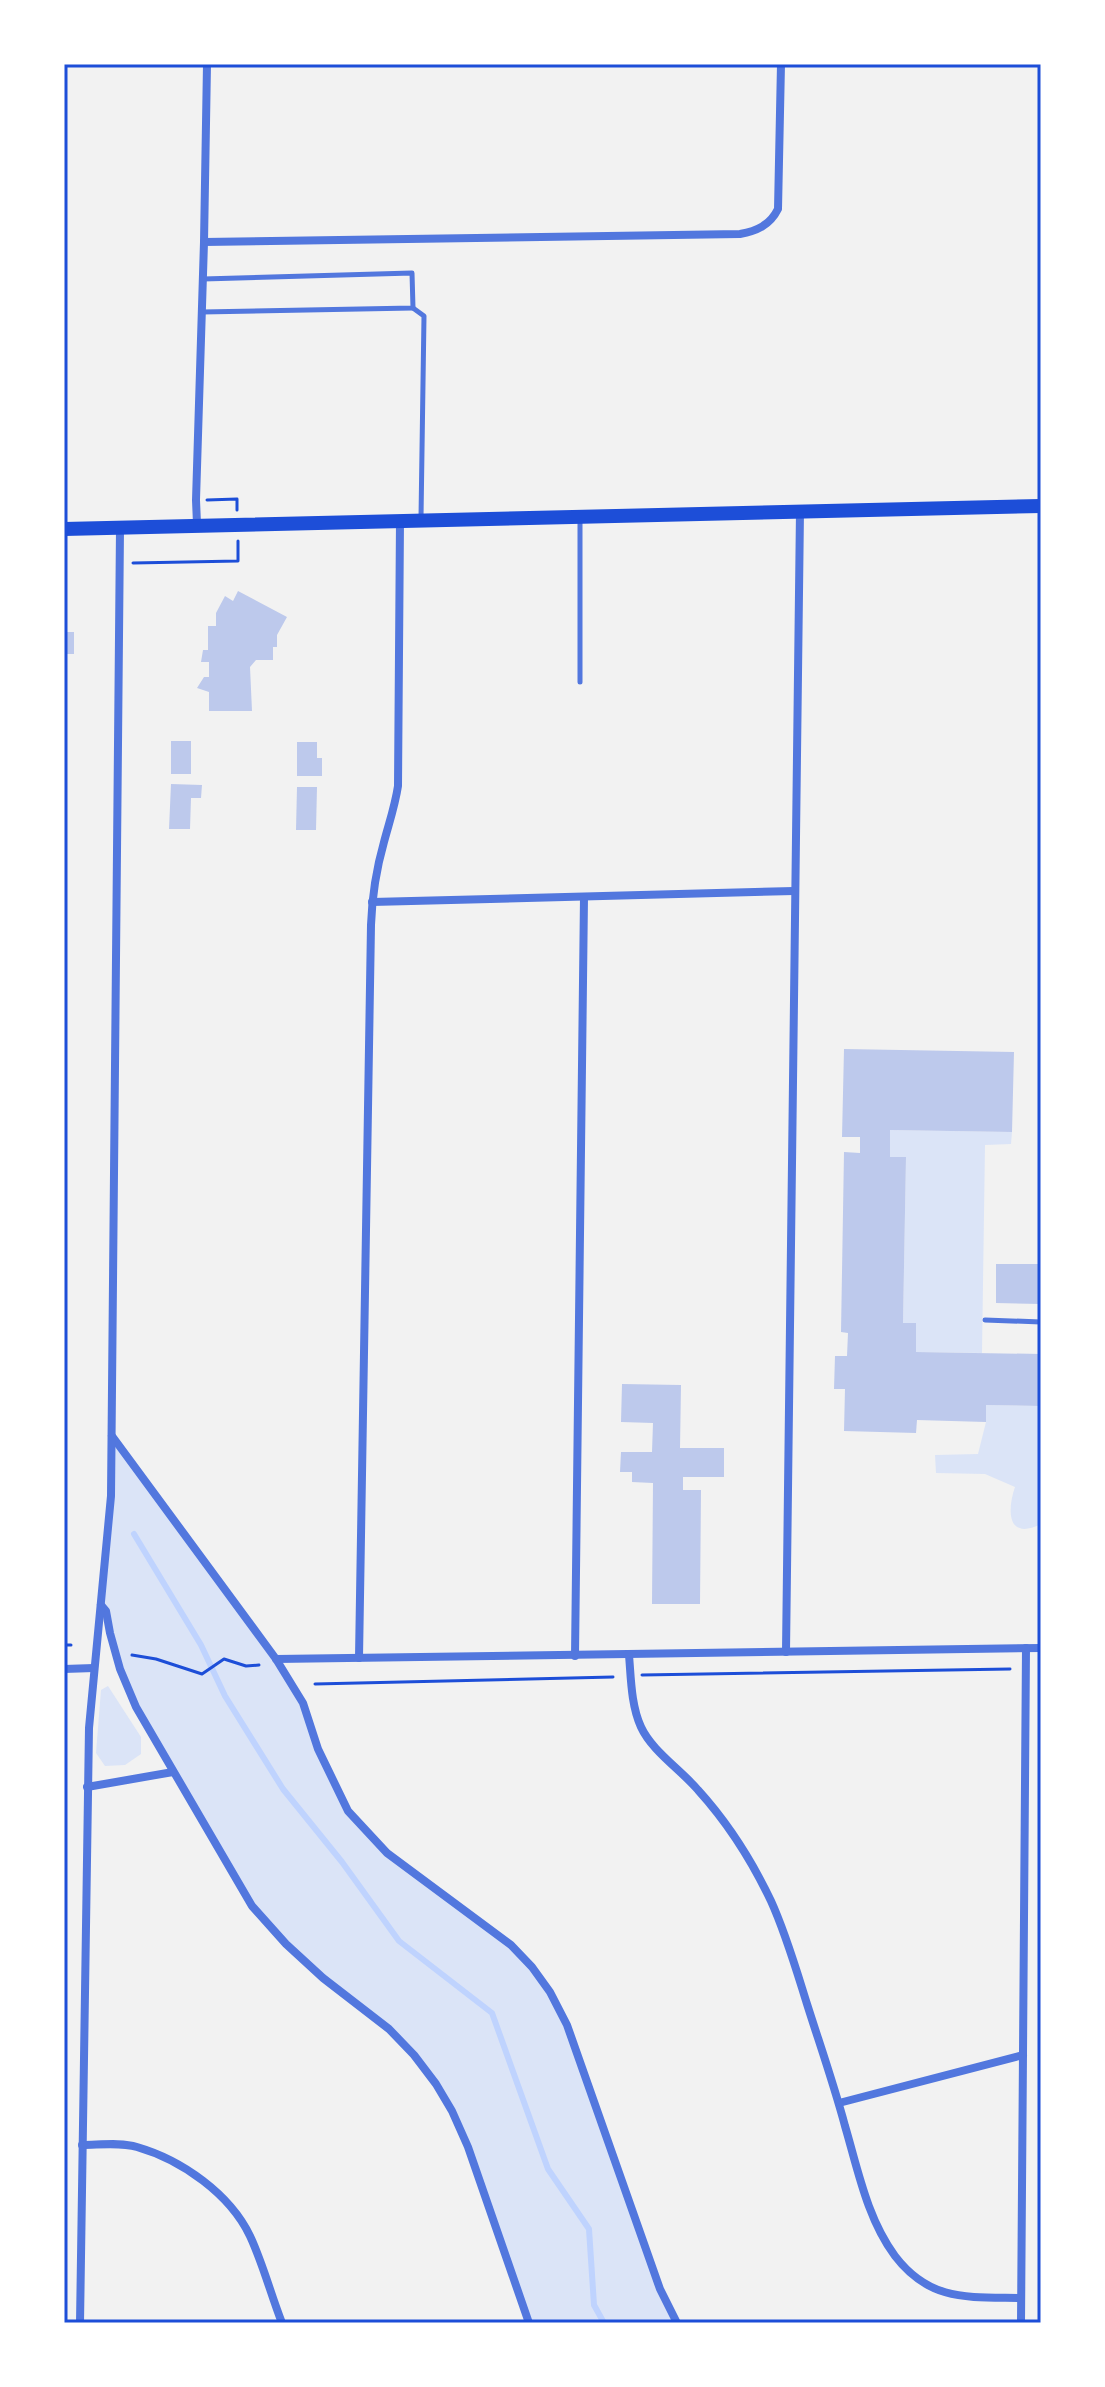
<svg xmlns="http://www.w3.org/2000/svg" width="1105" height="2387" font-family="Commissioner,sans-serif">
<rect width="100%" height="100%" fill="#f2f2f2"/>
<g fill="#dbe4f7">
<path d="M890,1130l122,2 -1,12 -26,1 -3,208 -66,-1v-28l-13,-1 3,-166h-16z"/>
<path d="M986,1405l55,1v118c-34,17 -34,-14 -26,-37l-30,-13 -49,-1 -1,-18 43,-1 8,-32z"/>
<path d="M112,1436l191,267 45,108 18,22 145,112 48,63 101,281 17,34h-148l-77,-212 -38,-56 -91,-77 -71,-72 -116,-199 -35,-102z"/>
<path d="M108,1686l33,51v17l-16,11 -20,1 -9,-13 5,-63z"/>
</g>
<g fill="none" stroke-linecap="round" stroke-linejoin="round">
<path stroke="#bfd3fe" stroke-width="6" d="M134,1534l67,111 24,51 58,93 59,73 57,79 93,72 56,156 41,60 5,76 10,18"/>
</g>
<g fill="#bdc9ec">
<path d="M238,591l49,26 -10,18v12h-4v13h-17l-6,7 2,44h-43v-19l-12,-4 7,-11h5v-15h-8l2,-12h5v-24h8v-13l9,-17 8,5z"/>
<rect x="64" y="632" width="10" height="22"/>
<rect x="171" y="741" width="20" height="33"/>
<path d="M297,742h20v16h5v18h-25z"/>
<path d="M171,784l31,1 -1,13h-10l-1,31h-21z"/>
<path d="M297,787h20l-1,43h-20z"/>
<path d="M844,1049l170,3 -2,80 -122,-2v27h16l-3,166h13v29l125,2v52l-55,-1v17l-69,-2 -1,13 -72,-2 1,-42h-11l1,-33h12l1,-23 -7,-1 3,-180 16,1v-16h-18z"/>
<path d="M996,1264h45v40l-45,-1z"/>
<path d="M622,1384l59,1 -1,63h44v29h-41v13h18l-1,114h-48l1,-121 -21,-1v-10h-12l1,-20h31l1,-29 -32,-1z"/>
</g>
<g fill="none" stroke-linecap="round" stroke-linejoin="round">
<g stroke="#1d4ed8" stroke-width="3">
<path d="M207,500l30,-1v11"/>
<path d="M133,563l105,-2v-20"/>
<path d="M64,1645h7"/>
<path d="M132,1655l24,4 46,15 22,-15 22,7 13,-1"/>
<path d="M642,1675l368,-6"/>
<path d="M315,1684l298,-7"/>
</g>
<g stroke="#5277de" stroke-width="5">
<path d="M413,308l11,8 -3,202"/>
<path d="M202,312l211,-4 -1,-35 -209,6"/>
<path d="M580,520v162"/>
<path d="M985,1320l56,2"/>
</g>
<g stroke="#5277de" stroke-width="8">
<path d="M204,242l536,-8c17,-3 30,-9 38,-25l3,-145"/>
<path d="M197,524l-1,-24 8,-258 3,-178"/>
<path d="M372,902l422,-11"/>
<path d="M112,1436l164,223 27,44 15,46 30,62 39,42 124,92 21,22 18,25 17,33 93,264 17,34"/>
<path d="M101,1605l5,6 4,22 10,36 16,38 116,199 34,38 37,34 66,51 25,26 22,29 16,27 16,36 61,176"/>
<path d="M786,1652l14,-1141"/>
<path d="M629,1655c2,23 2,50 12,72 11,24 39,42 57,63 29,32 54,71 73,111 15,33 25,68 36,103 13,41 27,81 38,122 13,44 22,92 50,130 35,46 74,41 126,42"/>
<path d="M575,1656l9,-759"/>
<path d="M359,1658l12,-733c1,-28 5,-55 13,-83 5,-19 11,-36 14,-56l2,-265"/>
<path d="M276,1659l765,-11"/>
<path d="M64,1669l30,-1"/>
<path d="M87,1787l86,-15"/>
<path d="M839,2103l184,-48"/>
<path d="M82,2145c17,0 39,-3 55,2 45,13 93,47 113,89 13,28 21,59 32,87"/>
<path d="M80,2323l9,-595 22,-232 9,-967"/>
<path d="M1021,2323l5,-675"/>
</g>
<path stroke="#1d4ed8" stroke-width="14" d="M64,529l977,-23"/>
</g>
<rect width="1105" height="2387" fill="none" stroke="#ffffff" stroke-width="132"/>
<rect x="66" y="66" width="973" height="2255" fill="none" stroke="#1d4ed8" stroke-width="3"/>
</svg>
